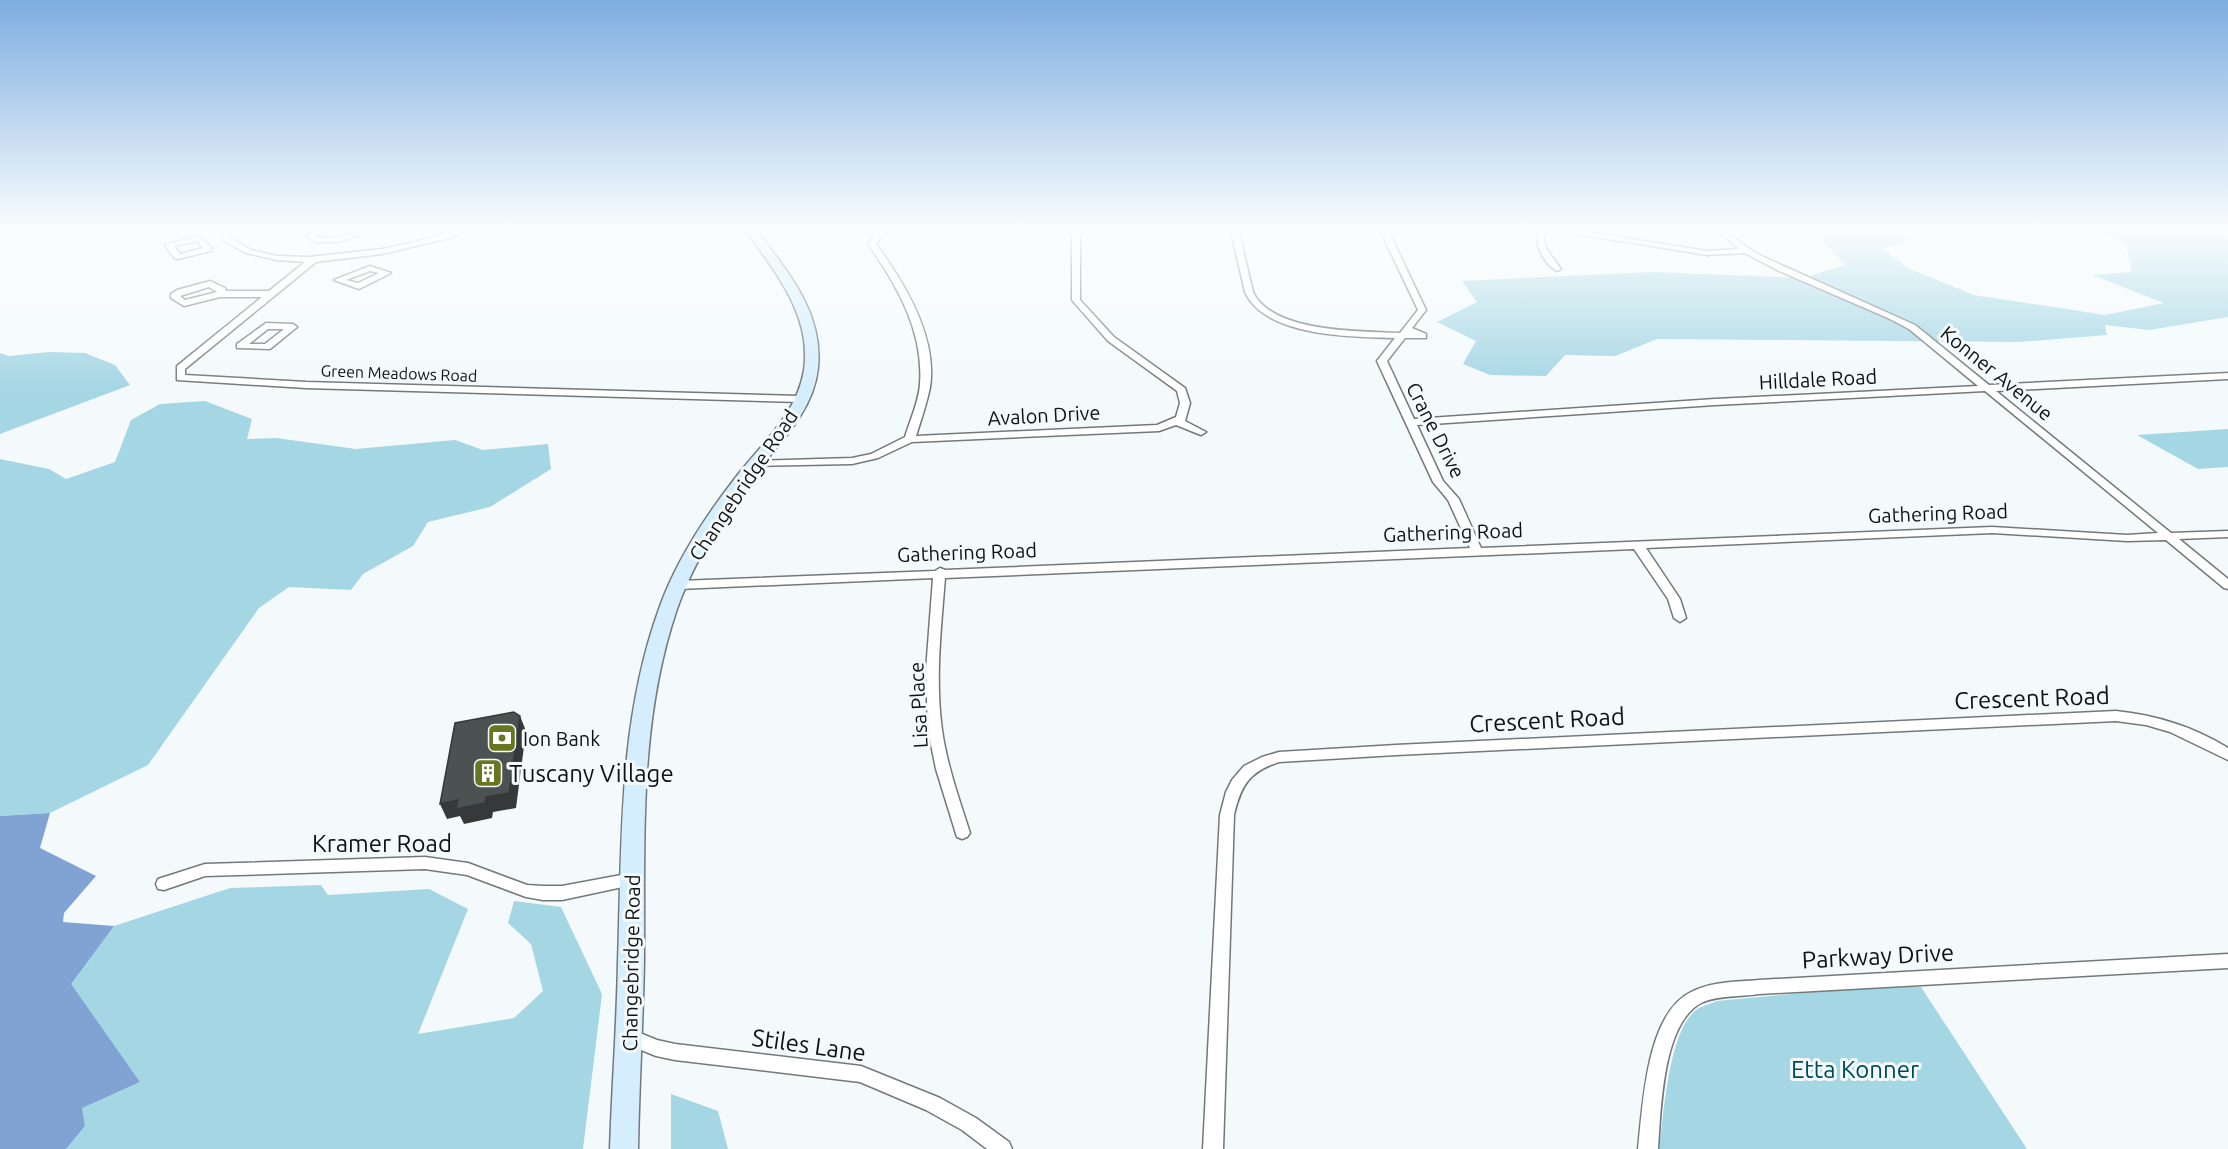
<svg xmlns="http://www.w3.org/2000/svg" width="2228" height="1149" font-family="Ubuntu,sans-serif">
<rect width="100%" height="100%" fill="#f4fafc"/>
<g fill="#a5d6e4">
<path d="M1812,228h82l17,12 -29,9 28,20 64,26 131,20 59,-12 -72,-28 40,-3 -6,-27 -17,-9 -43,-8h137l25,11v78l-79,13 -44,-5 2,10 -89,7 -361,-3 -42,17 -50,-1 -19,21 -56,-1 -27,-11 13,-23 -39,-19 40,-20 -15,-21 190,-9 151,6 42,-13z"/>
<path d="M49,352l36,1 30,12 15,20 -130,49v-81l9,3z"/>
<path d="M205,401l47,18 -5,20 29,-1 80,11 99,-9 28,10 65,-6 3,25 -61,38 -62,15 -15,24 -50,28 -12,16 -62,-3 -30,21 -111,157 -98,48 -50,3v-357l49,10 17,10 49,-17 16,-42 29,-16z"/>
<path d="M2228,429v38l-30,2 -61,-34z"/>
<path d="M321,885l7,10 101,-6 39,20 -50,125 96,-16 29,-27 -12,-47 -23,-21 6,-22 47,6 41,87 -19,155h-517l19,-23 -4,-18 59,-26 -70,-98 44,-58 116,-38z"/>
<path d="M1867,987h54l106,162h-368c5,-34 9,-117 37,-139 5,-4 15,-6 21,-9z"/>
<path d="M671,1094l47,17 10,38h-57z"/>
</g>
<path fill="#80a3d3" d="M50,813l-10,35 56,28 -32,37 -1,9 51,4 -43,58 69,98 -58,26 3,18 -19,23h-66v-333z"/>
<g fill="none" stroke-linecap="round" stroke-linejoin="round">
<g stroke="#73797a" stroke-width="3">
<g id="minor">
<path d="M220,228h8l3,10 20,12 26,6 33,1 72,-8 33,-7 49,-14h10l-25,10 -67,16 -66,8 -131,107v6l121,7 495,14 5,3 -5,3 -495,-14 -129,-8v-14l85,-69h-42l-36,9 -13,-8v-4l6,-4 33,-9 15,7 1,3h43l36,-29 -28,-2 -31,-7 -22,-12zM209,287l8,5 -32,8 -5,-4z"/>
<path d="M326,228h10l-21,8 2,2h21l19,-6 -5,-4h9l6,4 -28,10h-24l-9,-7z"/>
<path d="M490,228h74l-4,2h-66z"/>
<path d="M887,228h9l-15,9 -5,7c28,38 62,93 54,143 -3,16 -9,33 -14,49l241,-11 19,-8 4,-14 -3,-12 -69,-50 -36,-41v-72h8v72l34,37 71,51 5,15 -5,18 21,11 -5,3 -25,-10 -17,6 -247,11 -34,16 -26,6 -101,2 -1,-2 5,-3 97,-3 19,-4 34,-17c5,-17 14,-36 15,-53 4,-52 -23,-99 -52,-140l7,-11z"/>
<path d="M1230,228h8l15,64c19,41 108,39 147,41l18,-23 -39,-82h8l39,82 -14,18 14,6v4h-21l-18,23 27,58 301,-20 263,-13 -69,-57 -21,-11 -111,-48 -32,-17 -38,2 -161,-26c-7,16 7,28 15,40l-4,2c-13,-7 -25,-29 -18,-43h22l146,23 32,-2 -23,-21h8l13,12 20,14 158,71 74,60 239,-12v6l-232,12 175,142 57,-2v6l-49,2 49,40v10l-4,-1 -58,-48 -39,1 -135,-8 -346,15 34,51 6,19 -6,4 -6,-4 -6,-19 -34,-50 -689,29c-4,50 -10,102 -3,152 5,35 17,69 28,103l-3,4 -5,2 -5,-2 -21,-68 -8,-39 -2,-59 7,-93 -254,11 -6,-4 6,-4 256,-10 5,-3 5,2 525,-22 -22,-48 -15,-18 -56,-121 18,-23c-42,-1 -130,-1 -150,-46zM1985,391l173,142 -31,2 -135,-8 -511,21 -22,-49 -16,-18 -26,-56 298,-20z"/>
<path d="M199,236l12,11v4l-33,8h-3l-10,-14zM197,241l6,7 -23,6 -6,-8z"/>
<path d="M370,266l21,7 -32,16 -25,-9zM370,271l9,2 -21,10 -12,-3z"/>
<path d="M266,323l27,1 4,3 -27,22 -33,-1v-4zM268,329h16l-19,15h-16z"/>
<path d="M2116,711c40,4 78,16 112,37v12l-58,-28 -24,-7 -30,-4 -720,34 -117,7c-30,10 -38,23 -45,53l-11,334h-20l17,-334 6,-23 6,-12 12,-14 18,-9 17,-5 117,-7z"/>
<path d="M425,857l43,6 59,22 16,1h19l70,-13 6,1 2,5 -2,5 -6,1 -70,15h-19l-17,-3 -59,-22 -42,-6 -220,7 -41,14 -6,-1 -2,-5 2,-5 47,-15z"/>
<path d="M2228,954v14l-469,26c-18,3 -39,1 -56,8 -41,19 -42,108 -45,147h-20c5,-44 8,-135 53,-157 21,-11 45,-10 68,-12z"/>
<path d="M630,1029l27,11 18,4 186,22 79,32 36,20 33,24 3,7h-25l-25,-19 -36,-20 -66,-28 -185,-22 -19,-4 -32,-13 -3,-6 3,-6z"/>
</g>
</g>
<g stroke="#73797a" stroke-width="3">
<path id="secondary" d="M744,228h11c31,42 69,84 63,140 -5,48 -47,83 -74,120 -27,37 -52,78 -67,121 -39,114 -32,234 -33,352 -1,63 -5,125 -6,188h-28c2,-63 7,-125 8,-188 4,-118 0,-239 41,-352 16,-46 44,-89 74,-128 26,-35 64,-66 71,-111 8,-56 -30,-99 -60,-142z"/>
</g>
<use href="#minor" fill="#fff" fill-rule="evenodd"/>
<use href="#secondary" fill="#d5eefd" fill-rule="evenodd"/>
</g>
<path fill="#353939" d="M520,716l6,15 -10,77 -23,4 -1,6 -28,6 -4,-8 -13,3 -7,-15 18,-4z"/>
<path fill="#4c5151" stroke="#353939" stroke-width="1.5" d="M514,712l6,4 -11,77 -23,4 -1,6 -29,6 2,-9 -18,4 15,-81z"/>
<linearGradient id="sky" x2="0" y2="1"><stop stop-color="#7eade0"/><stop offset="0.59" stop-color="#fafdfe"/><stop offset="1" stop-color="#fafdfe" stop-opacity="0"/></linearGradient>
<rect width="2228" height="388" fill="url(#sky)"/>
<defs>
<g id="bank-square" transform="scale(1.5)"><rect x="-9" y="-9" width="18" height="18" rx="4" fill="#687521" stroke="#f4fafc"/><path d="M-6-4H6V4H-6ZM0-2.3a2.3 2.3 0 1 0 0 4.6a2.3 2.3 0 1 0 0-4.6Z" fill="#fff"/></g>
<g id="building-square" transform="scale(1.5)"><rect x="-9" y="-9" width="18" height="18" rx="4" fill="#687521" stroke="#f4fafc"/><path d="M-4-6H4V6H1V3H-1V6H-4ZM-2.5-4.3h1.7v1.8h-1.7ZM.8-4.3h1.7v1.8H.8ZM-2.5-1h1.7V.8h-1.7ZM.8-1h1.7V.8H.8Z" fill="#fff"/></g>
</defs>
<g fill-rule="evenodd">
<use href="#bank-square" x="502" y="738"/>
<use href="#building-square" x="488" y="773"/>
</g>
<g text-anchor="middle" dominant-baseline="central" stroke-width="6" stroke-linejoin="round" paint-order="stroke">
<g font-size="16" fill="#0f1212" stroke="#f4fafc">
<text transform="translate(399 373) rotate(2)">Green Meadows Road</text>
</g>
<g font-size="20" fill="#0f1212" stroke="#f4fafc">
<text transform="translate(1997 373) rotate(39)">Konner Avenue</text>
<text transform="translate(1818 379) rotate(-3)">Hilldale Road</text>
<text transform="translate(1044 415) rotate(-3)">Avalon Drive</text>
<text transform="translate(1436 430) rotate(63)">Crane Drive</text>
<text transform="translate(743 485) rotate(-56)">Changebridge Road</text>
<text transform="translate(1938 513) rotate(-2)">Gathering Road</text>
<text transform="translate(1453 532) rotate(-2)">Gathering Road</text>
<text transform="translate(967 552) rotate(-2)">Gathering Road</text>
<text transform="translate(918 705) rotate(-93)">Lisa Place</text>
<text transform="translate(631 963) rotate(-89)">Changebridge Road</text>
</g>
<g font-size="20" fill="#0f1212" stroke="#f4fafc" text-anchor="start">
<text x="523" y="738">Ion Bank</text>
</g>
<g font-size="24" fill="#0f1212" stroke="#f4fafc">
<text transform="translate(2032 698) rotate(-2)">Crescent Road</text>
<text transform="translate(1547 720) rotate(-3)">Crescent Road</text>
<text x="382" y="843">Kramer Road</text>
<text transform="translate(1878 956) rotate(-3)">Parkway Drive</text>
<text transform="translate(809 1045) rotate(8)">Stiles Lane</text>
</g>
<g font-size="24" fill="#0f1212" stroke="#f4fafc" text-anchor="start">
<text x="509" y="773">Tuscany Village</text>
</g>
<g font-size="24" fill="#004958" stroke="#f4fafc">
<text x="1855" y="1069">Etta Konner</text>
</g>
</g>
</svg>
